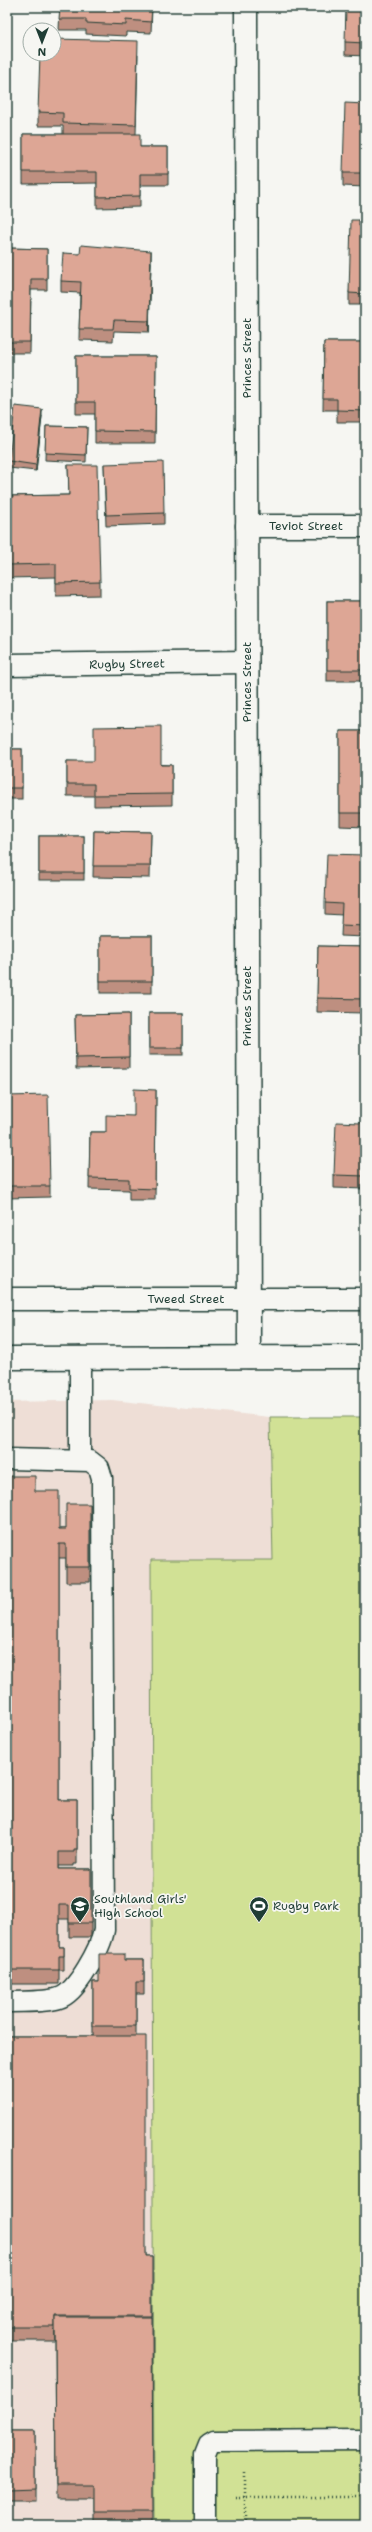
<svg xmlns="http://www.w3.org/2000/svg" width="372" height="2532" font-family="'Shantell Sans',sans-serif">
<rect width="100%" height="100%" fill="#f6f6f2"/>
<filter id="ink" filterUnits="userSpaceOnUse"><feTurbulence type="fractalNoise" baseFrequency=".025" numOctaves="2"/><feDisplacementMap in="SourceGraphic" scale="8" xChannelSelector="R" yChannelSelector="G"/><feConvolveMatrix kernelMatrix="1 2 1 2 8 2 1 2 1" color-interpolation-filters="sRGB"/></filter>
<g filter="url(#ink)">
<path fill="#eeded6" d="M112,1400l158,17 3,143h-122l3,965h-147v-1123z"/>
<path fill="#d1e195" stroke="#788f64" d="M270,1417h95v1108h-211l-3,-965h122z"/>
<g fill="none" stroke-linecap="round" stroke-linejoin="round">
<g stroke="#1f3d34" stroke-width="23">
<g id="lane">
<path d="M80,1357v102"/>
<path d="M7,1459l83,2 9,7 3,10 2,452c-3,17 -27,63 -45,68 -15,5 -35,3 -52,4"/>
<path d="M205,2525v-71l4,-10 5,-3 151,-1"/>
</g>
</g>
<g stroke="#1f3d34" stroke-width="25">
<g id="street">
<path d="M246,7l3,1350"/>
<path d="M247,526h118"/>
<path d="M7,665l240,-3"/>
</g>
</g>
<g stroke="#1f3d34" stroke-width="25">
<g id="secondary">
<path d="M7,1299h358"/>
<path d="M7,1358l358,-1"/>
</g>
</g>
<g stroke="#1f3d34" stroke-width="2.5" stroke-dasharray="1 3" stroke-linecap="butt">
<path d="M245,2472v53"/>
<path d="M235,2497h130"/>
</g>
<use href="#lane" stroke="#f6f6f2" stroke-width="20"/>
<use href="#street" stroke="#f6f6f2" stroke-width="22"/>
<use href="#secondary" stroke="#f6f6f2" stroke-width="22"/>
</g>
<g fill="#be8f80" stroke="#1f3d34">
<path d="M60,7h92l-1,26 -25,-1v4l-40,-2v-4h-27z"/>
<path d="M365,7v49l-20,-1v-13z"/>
<path d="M138,55l-2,79 4,13h28v38h-28v22l-43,1v-25l-74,1v-50h40v-8h-25v-14z"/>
<path d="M365,104v83l-22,-1v-13z"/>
<path d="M7,176h2l1,53h-3z"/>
<path d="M359,226h6v79h-16v-12z"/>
<path d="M7,248l40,1v41h-16l-1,63h-23z"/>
<path d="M80,254l71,8 -2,70 -35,-1 -1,10 -34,-1 1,-47 -19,-1v-11z"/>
<path d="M324,342h41v80h-28v-12h-14z"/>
<path d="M76,356h80l-1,87h-60v-29h-19z"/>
<path d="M42,416l-6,55 -27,-3v-7z"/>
<path d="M46,426l41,1 -1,35 -41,-2z"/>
<path d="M104,464l60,49v11l-58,2z"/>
<path d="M68,465l32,117v13l-44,1v-19l-49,1v-82l62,-1z"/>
<rect x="327" y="601" width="38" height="80"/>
<path d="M340,731h25v96l-25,-1z"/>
<rect x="7" y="749" width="15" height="50"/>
<path d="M67,761l105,4v40l-78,1v-10h-27z"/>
<path d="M94,831l57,1 -1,46 -57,-1z"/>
<rect x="39" y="836" width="45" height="44"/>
<path d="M365,855v82l-24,-1 1,-21 -17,-1v-11z"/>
<rect x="100" y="936" width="52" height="57"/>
<path d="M318,946l47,1v66l-48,-1z"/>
<rect x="149" y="1013" width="34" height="42"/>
<path d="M129,1014v54l-53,1 -1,-54z"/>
<path d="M365,1059v130l-31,-1v-13l27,-52z"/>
<path d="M156,1090l-1,110h-26v-10l-40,-1 1,-57h16l28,-16z"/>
<path d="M7,1096l43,90v11l-43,1z"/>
<path d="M7,1476l28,15 24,38h7l24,-25v78h-24v-24h-7v242h18v64h-3v2h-15v3h32v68h-22v-18h-10v28h5v23h-5v14h-52z"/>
<path d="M124,1960h20v34h-8v42l10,220h6l1,269h-59v-27h-38l-1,-168v11h-48v-305h86v-54h6z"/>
<rect x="7" y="2431" width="28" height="70"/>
</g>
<g fill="#9b7468" stroke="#1f3d34">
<path d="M151,251v11l-2,70v-11z"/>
<path d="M42,409v7l-6,55v-6z"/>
</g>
<g fill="#dda695" stroke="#1f3d34">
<path d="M60,7h92l-1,15 -25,-2v5l-40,-2v-4h-27z"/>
<path d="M346,7h19v36l-20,-1z"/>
<path d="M54,39l84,2 -2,84 -73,-2v-10l-25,-1 2,-58h14z"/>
<path d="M345,103l20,1v69h-22z"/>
<path d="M23,134h117v13h28v27h-28v22l-43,1v-25h-74z"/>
<path d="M7,176h2l1,42h-3z"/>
<path d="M351,220h8v6h6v68l-16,-1z"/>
<path d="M81,245l70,6 -2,70 -35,-1 -1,9h-34l2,-47 -20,-1 2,-28 17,1z"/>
<path d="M7,248l40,1v30h-16l-1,63h-23z"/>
<path d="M324,342h41v69l-28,-1v-11h-14z"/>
<path d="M76,356h80l-1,76 -60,-1v-29h-19z"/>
<path d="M15,406l27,3 -6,56 -27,-4z"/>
<path d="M46,426l41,1 -1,28 -41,-2z"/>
<path d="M163,462l1,51 -58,2 -2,-51z"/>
<path d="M68,465h29l3,117 -44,1v-19l-49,1v-69l62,-1z"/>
<rect x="327" y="601" width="38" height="69"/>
<path d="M161,726v39h11v29l-78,1v-11h-27v-23h27v-34z"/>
<rect x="340" y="731" width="25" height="82"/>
<rect x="7" y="749" width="15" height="39"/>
<path d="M94,831l57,1 -1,34h-57z"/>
<rect x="39" y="836" width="45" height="37"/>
<path d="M327,854l38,1v71l-24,-1 1,-21 -17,-1z"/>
<rect x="100" y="936" width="52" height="45"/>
<path d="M318,946l47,1v52l-48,-1z"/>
<rect x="149" y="1013" width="34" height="35"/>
<path d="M129,1014v43l-53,1 -1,-43z"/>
<path d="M364,1059h1v117l-31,-1 2,-53 25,1z"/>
<path d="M134,1089l22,1 -1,99 -26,-1v-9l-40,-1 1,-46h16v-17l28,1z"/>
<path d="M48,1095l2,91h-43v-90z"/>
<path d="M7,1476h28v15h24v38h7v-25h24v63h-24v-23h-7v256h18v49h-3v3h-15v17h32v54h-22v-18h-10v42h5v9h-5v14h-52z"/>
<path d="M99,1954h25v6h20v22h-8v44h-43v-44h6z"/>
<path d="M7,2036h139v220h6v60h-97v11h-48z"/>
<path d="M55,2317h97l1,195h-59v-27h-38z"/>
<path d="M7,2431h28v58l-28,1z"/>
</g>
</g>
<defs>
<g id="school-pin" transform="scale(1)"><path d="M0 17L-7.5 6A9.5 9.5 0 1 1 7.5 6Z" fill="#1f3d34" stroke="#f6f6f2"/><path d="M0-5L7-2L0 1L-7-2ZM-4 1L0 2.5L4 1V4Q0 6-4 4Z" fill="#fff"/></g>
<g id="stadium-pin" transform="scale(1)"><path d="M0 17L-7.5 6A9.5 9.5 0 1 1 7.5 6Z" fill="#1f3d34" stroke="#f6f6f2"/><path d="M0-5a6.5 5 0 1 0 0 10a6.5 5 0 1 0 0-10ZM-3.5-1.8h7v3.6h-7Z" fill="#fff"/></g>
</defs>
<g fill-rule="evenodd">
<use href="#school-pin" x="80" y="1906"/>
<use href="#stadium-pin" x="259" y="1906"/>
</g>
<g text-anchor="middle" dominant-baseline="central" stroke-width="3.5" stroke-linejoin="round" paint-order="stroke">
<g font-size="12" fill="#1f3d34" stroke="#f6f6f2">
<text transform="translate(247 358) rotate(-90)">Princes Street</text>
<text x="306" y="526">Teviot Street</text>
<text transform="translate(127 664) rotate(-1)">Rugby Street</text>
<text transform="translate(247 682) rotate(-90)">Princes Street</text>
<text transform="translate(247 1006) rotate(-90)">Princes Street</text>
<text x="186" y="1299">Tweed Street</text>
</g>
<g font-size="12" fill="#1f3d34" stroke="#f6f6f2" text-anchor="start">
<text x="94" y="1899">Southland Girls'<tspan x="94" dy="14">High School</tspan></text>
<text x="273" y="1906">Rugby Park</text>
</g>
</g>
<rect width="372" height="2532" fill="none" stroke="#f6f6f2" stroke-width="24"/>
<rect x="12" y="12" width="348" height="2508" fill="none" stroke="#1f3d34" stroke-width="1.5" filter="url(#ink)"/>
<g transform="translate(42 42) rotate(180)"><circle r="19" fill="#f6f6f2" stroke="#a0aca6"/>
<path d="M0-3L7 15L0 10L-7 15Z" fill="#1f3d34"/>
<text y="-6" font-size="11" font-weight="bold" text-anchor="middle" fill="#1f3d34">N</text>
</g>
</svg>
